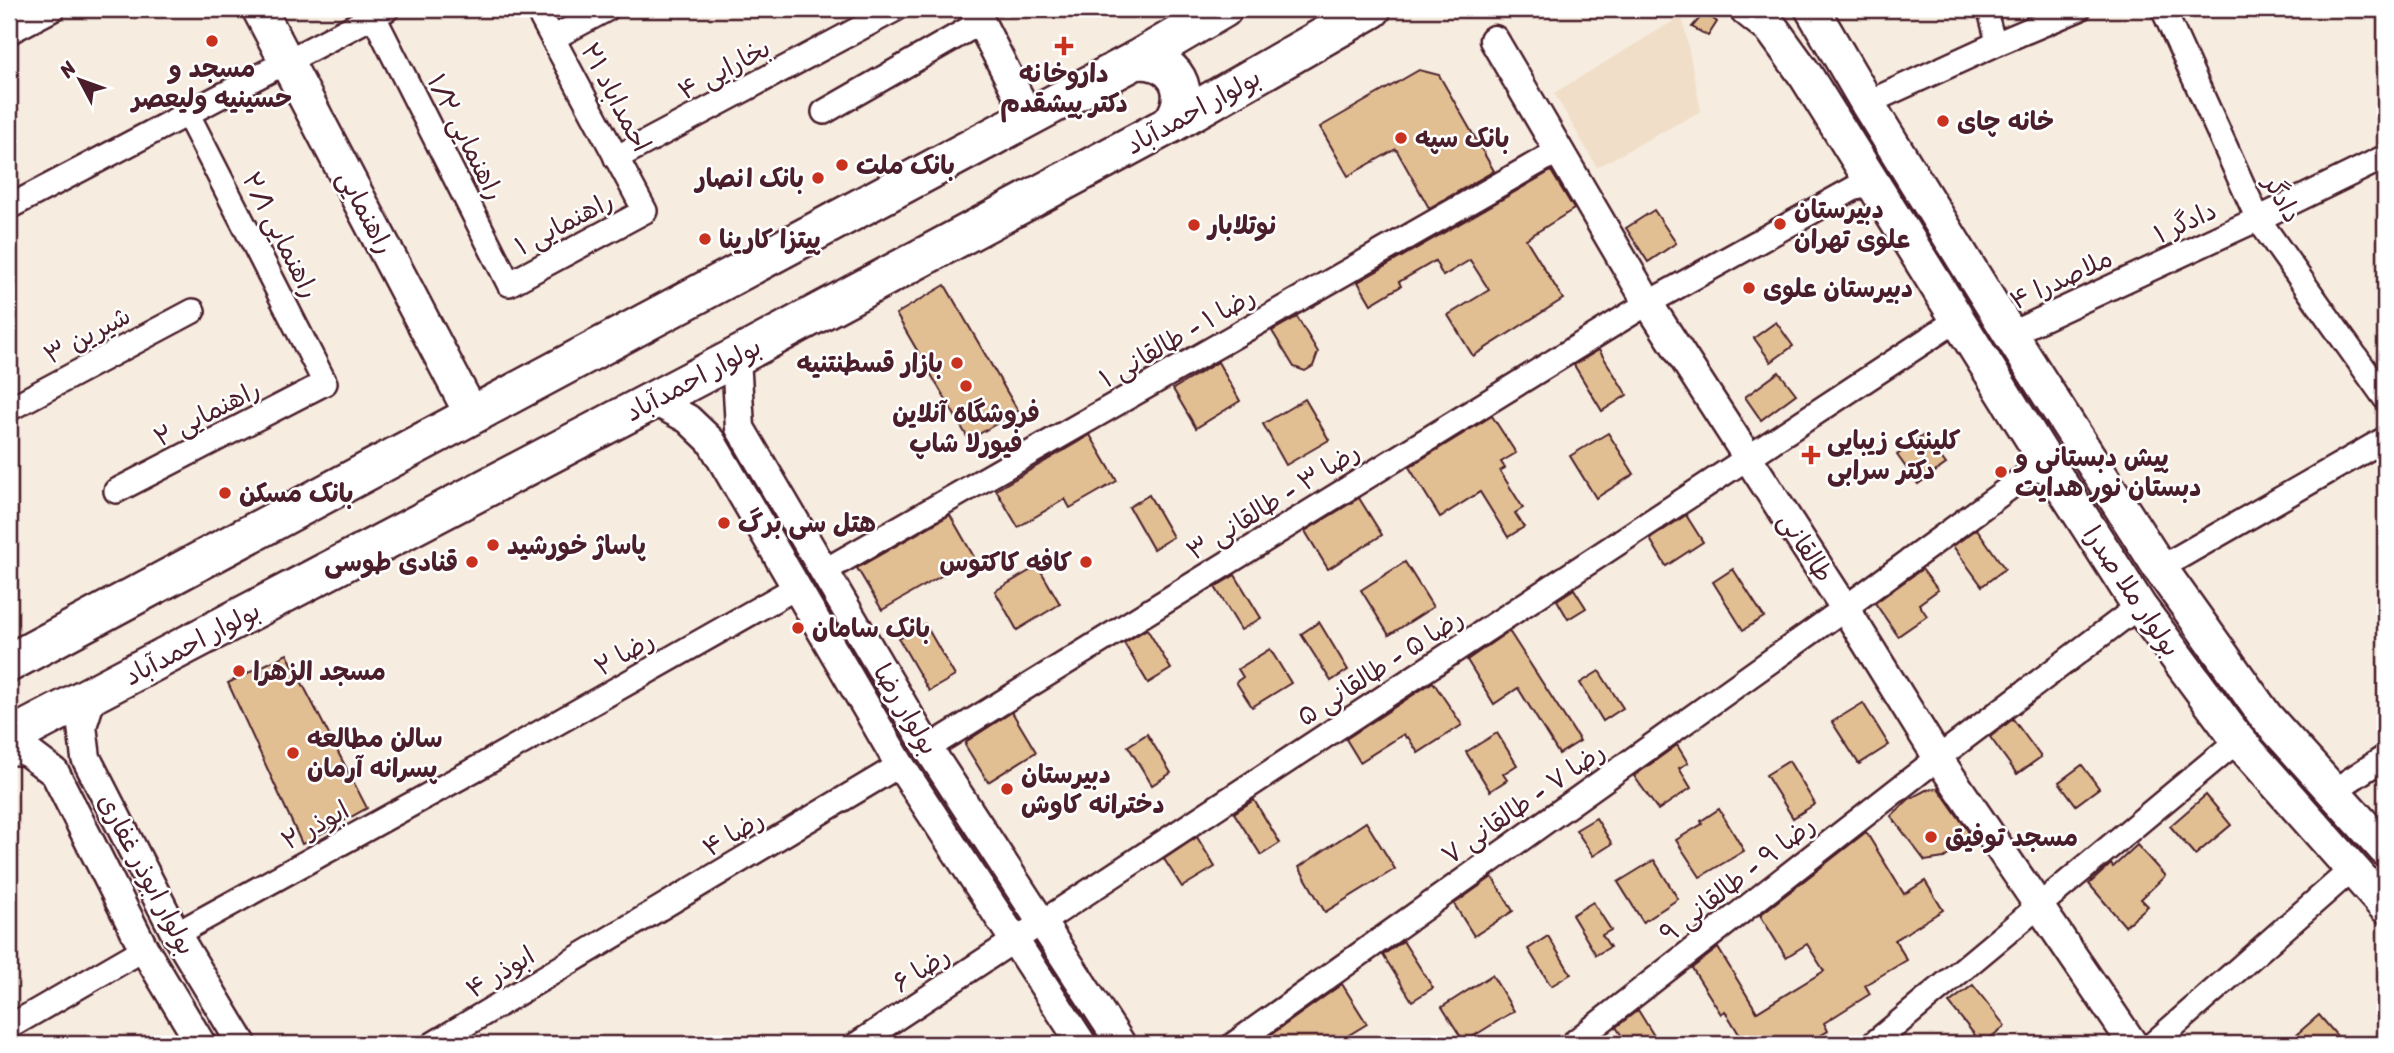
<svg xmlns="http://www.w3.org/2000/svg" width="2394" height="1053" font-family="Sriracha,'Playpen Sans Arabic',sans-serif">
<rect width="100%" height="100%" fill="#f6ecdf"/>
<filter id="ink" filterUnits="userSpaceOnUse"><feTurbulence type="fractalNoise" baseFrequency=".0143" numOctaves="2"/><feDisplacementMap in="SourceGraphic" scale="14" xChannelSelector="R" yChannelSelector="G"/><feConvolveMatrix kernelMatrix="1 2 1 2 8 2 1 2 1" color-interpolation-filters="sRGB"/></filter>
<g filter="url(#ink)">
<path fill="#f0dec8" d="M1682,16l19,95 -104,56 -43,-74z"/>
<g fill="#e2be93" stroke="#4a1f2b" stroke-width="2">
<path d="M1705,12l12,10 -9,14 -16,-9z"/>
<path d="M1419,70l20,5 55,96 -65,37 -33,-59 -48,27 -28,-49z"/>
<path d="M1551,171l23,38 -48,30 37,60 -90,57 -25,-41 41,-25 -19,-30 -27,16 -8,-15 -36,21 2,4 -30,18 -13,-22z"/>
<path d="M1654,210l22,33 -28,19 -22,-34z"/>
<path d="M945,285l73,126 -49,29 -73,-126z"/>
<path d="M1297,317l21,35 -5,14 -8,5 -11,-4 -22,-36z"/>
<path d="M1776,322l17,24 -22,16 -17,-24z"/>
<path d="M1599,350l28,45 -25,16 -28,-46z"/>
<path d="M1218,362l22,39 -44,27 -23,-39z"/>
<path d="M1779,372l17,22 -35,26 -16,-23z"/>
<path d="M1305,399l24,41 -43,25 -23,-41z"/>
<path d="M1492,416l24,37 -15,9 4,6 -5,3 23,37 -8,5 9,14 -16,10 -28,-45 -40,25 -31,-50z"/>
<path d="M1608,433l26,41 -38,24 -26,-42z"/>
<path d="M1090,435l27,46 -47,27 -5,-9 -47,28 -22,-37z"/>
<path d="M1924,435l22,29 -28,20 -21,-29z"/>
<path d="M1149,495l24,42 -20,12 -24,-42z"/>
<path d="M1359,498l23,37 -54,34 -23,-38z"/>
<path d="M950,515l24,42 -92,53 -25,-42z"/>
<path d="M1686,515l17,27 -37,24 -16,-27z"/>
<path d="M1977,529l28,40 -23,17 -29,-40z"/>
<path d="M1405,562l28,45 -44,28 -28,-45z"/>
<path d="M1038,566l22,38 -43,26 -22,-39z"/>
<path d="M1733,569l31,48 -21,13 -30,-48z"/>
<path d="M1922,569l16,21 -19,14 8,12 -29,20 -23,-33z"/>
<path d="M1235,575l26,43 -20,12 -26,-43z"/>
<path d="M1574,589l12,19 -18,11 -11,-19z"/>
<path d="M1319,622l29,48 -17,11 -30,-47z"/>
<path d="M925,624l30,52 -26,15 -30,-52z"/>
<path d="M1147,629l24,40 -23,14 -24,-40z"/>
<path d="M1509,631l71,110 -21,13 -41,-66 -24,16 -27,-44z"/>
<path d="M1270,649l21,34 -39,24 -16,-25 7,-5 -5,-8z"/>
<path d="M287,654l80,154 -65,36 -74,-161z"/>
<path d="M1599,671l24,37 -20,13 -23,-38z"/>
<path d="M1433,682l29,43 -44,28 -10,-16 -2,1 -2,-4 -44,28 -14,-23z"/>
<path d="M1863,703l26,42 -30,19 -27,-42z"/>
<path d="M1012,712l24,40 -48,30 -23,-37 2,-4z"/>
<path d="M2013,719l28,38 -24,17 -27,-37z"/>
<path d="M1497,733l20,32 -14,9 4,6 -17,11 -24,-39z"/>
<path d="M1147,734l24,39 -19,12 -24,-39z"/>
<path d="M1677,745l11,18 -9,5 12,20 -33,22 -24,-34z"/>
<path d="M1789,761l26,43 -22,14 -27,-43z"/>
<path d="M2082,765l17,23 -23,17 -17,-23z"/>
<path d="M1938,788l30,43v10l-24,17 -19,3 -34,-45 18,-17 17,-9z"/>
<path d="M2206,795l25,30 -36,30 -25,-29z"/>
<path d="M1254,800l26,43 -19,12 -27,-42z"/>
<path d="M1719,809l25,42 -44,26 -24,-37 26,-16 -1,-3z"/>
<path d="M1596,818l16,26 -19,12 -17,-26z"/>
<path d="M1366,822l29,47 -70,43 -26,-45z"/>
<path d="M1866,832l38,62 21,-13 18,29 -48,30 12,20 -42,25 5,9 -46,29 4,8 -22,13h-61l-20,-33 -4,3 -29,-46 26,-20 39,64 67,-41 -17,-27 -21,13 -26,-42z"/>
<path d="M1197,837l18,30 -33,20 -18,-28z"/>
<path d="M2137,845l28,31 -24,23 7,7 -23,20 -36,-42 22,-20 2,3z"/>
<path d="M1654,860l24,39 -35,23 -25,-40z"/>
<path d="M1492,877l21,34 -39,25 -20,-32z"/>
<path d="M1593,902l18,28 -9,5 8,12 -14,8 -24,-40z"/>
<path d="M1548,936l23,38 -20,12 -23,-37z"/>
<path d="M1403,941l30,47 -21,13 -29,-46z"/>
<path d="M1492,975l22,36 -50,31 -22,-35z"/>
<path d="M1342,984l25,40 -33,20h-76z"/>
<path d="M1973,985l32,41 -23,18 -33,-41z"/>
<path d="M1638,1010l21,34h-32l-11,-17z"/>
<path d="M2319,1015l25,29h-38l-9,-10z"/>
</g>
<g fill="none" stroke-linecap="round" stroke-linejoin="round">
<path stroke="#d4c3bb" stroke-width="18" stroke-dasharray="18 9" stroke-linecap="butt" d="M1482,9h4"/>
<g stroke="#4a1f2b" stroke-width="23">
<path id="pedestrian" d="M1987,9l9,35"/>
</g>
<g stroke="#4a1f2b" stroke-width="28">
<g id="minor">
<path d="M370,9l139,275 136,-73 -108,-202"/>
<path d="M2163,9l95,210 127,179"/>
<path d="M9,32l44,-23"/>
<path d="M553,38l54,-29"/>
<path d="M1867,103l129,-59 83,-35"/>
<path d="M824,112l157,-90"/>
<path d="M616,158l280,-149"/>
<path d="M9,207l378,-198"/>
<path d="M2010,334l248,-115 127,-62"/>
<path d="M9,409l184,-98"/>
<path d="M116,491l209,-108 -138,-270"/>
<path d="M2160,568l225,-129"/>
<path d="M824,571l734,-420"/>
<path d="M928,748l720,-445 221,-123"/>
<path d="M2332,792l53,-35"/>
<path d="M176,934l305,-168 314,-178"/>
<path d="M9,1027l135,-78"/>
<path d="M433,1044l467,-279"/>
<path d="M857,1044l1100,-724"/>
<path d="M1234,1044l611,-436 201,-147"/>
<path d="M1572,1044l366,-286 201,-152"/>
<path d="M1873,1044l365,-304"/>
<path d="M2153,1044l198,-174"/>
</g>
</g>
<g stroke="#4a1f2b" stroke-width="33">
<g id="tertiary">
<path d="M974,9l55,108"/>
<path d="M1494,40l154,263 197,305 93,150 195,286"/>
<path d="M736,357l4,71 188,320 193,296"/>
<path d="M653,400l35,19 23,22 189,324 182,279"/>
<path d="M92,695l-10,31 4,32 90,176 66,110"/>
<path d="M9,750l17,1 29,22 89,176 57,95"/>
</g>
</g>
<g stroke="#4a1f2b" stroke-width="38">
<g id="secondary">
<path d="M259,9l213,406"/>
<path d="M1747,9l25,20 34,47 240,385 93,145 99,134 147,166"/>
<path d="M1812,9l55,94 143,231 150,234 106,149 119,132"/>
</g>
</g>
<g stroke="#4a1f2b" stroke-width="42">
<g id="primary">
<path d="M1136,60c40,-2 58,32 35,64"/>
<path d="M9,663l1127,-603 87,-51"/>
<path d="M9,738l727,-381 435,-233 201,-115"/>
</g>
</g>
<use href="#pedestrian" stroke="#fff" stroke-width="18"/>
<use href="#minor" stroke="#fff" stroke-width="23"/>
<use href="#tertiary" stroke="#fff" stroke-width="28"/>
<use href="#secondary" stroke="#fff" stroke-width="33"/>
<use href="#primary" stroke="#fff" stroke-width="37"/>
</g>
</g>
<g fill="#c8321e" stroke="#fff" stroke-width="2.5">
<circle cx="212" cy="41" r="7"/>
<path d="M1060.5 35.5h7v7h7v7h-7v7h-7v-7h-7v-7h7z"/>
<circle cx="1943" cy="121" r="7"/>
<circle cx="1401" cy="138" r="7"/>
<circle cx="842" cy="165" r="7"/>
<circle cx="818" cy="178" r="7"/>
<circle cx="1780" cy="224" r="7"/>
<circle cx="1194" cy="225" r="7"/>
<circle cx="705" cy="239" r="7"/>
<circle cx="1749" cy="288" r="7"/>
<circle cx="957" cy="363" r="7"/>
<circle cx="966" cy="386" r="7"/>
<path d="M1807.5 444.5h7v7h7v7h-7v7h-7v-7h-7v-7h7z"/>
<circle cx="2001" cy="472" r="7"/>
<circle cx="225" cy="493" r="7"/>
<circle cx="724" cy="523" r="7"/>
<circle cx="493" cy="545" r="7"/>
<circle cx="472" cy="562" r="7"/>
<circle cx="1086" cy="562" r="7"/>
<circle cx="798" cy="628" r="7"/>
<circle cx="239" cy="671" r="7"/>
<circle cx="293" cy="753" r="7"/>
<circle cx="1007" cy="789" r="7"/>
<circle cx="1931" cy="837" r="7"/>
</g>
<g text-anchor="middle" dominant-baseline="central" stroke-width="5" stroke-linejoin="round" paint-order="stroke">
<g font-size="26" font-weight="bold" fill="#4a1f2b" stroke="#fff" text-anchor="start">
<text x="212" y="68" text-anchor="middle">مسجد و<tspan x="212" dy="30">حسینیه ولیعصر</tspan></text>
<text x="1064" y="73" text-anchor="middle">داروخانه<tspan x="1064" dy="30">دکتر پیشقدم</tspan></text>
<text x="1957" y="121">خانه چای</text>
<text x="1415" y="138">بانک سپه</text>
<text x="856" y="165">بانک ملت</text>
<text x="804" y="178" text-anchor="end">بانک انصار</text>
<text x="1794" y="209">دبیرستان<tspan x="1794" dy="30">علوی تهران</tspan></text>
<text x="1208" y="225">نوتلابار</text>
<text x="719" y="239">پیتزا کارینا</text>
<text x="1763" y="288">دبیرستان علوی</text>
<text x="943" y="363" text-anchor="end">بازار قسطنتنیه</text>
<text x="966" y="413" text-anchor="middle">فروشگاه آنلاین<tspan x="966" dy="30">فیورلا شاپ</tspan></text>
<text x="1827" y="440">کلینیک زیبایی<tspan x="1827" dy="30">دکتر سرابی</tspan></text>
<text x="2015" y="457">پیش دبستانی و<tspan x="2015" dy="30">دبستان نور هدایت</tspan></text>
<text x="239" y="493">بانک مسکن</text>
<text x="738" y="523">هتل سی برگ</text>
<text x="507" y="545">پاساژ خورشید</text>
<text x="458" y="562" text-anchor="end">قنادی طوسی</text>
<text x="1072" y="562" text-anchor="end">کافه کاکتوس</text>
<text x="812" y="628">بانک سامان</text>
<text x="253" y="671">مسجد الزهرا</text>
<text x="307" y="738">سالن مطالعه<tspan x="307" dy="30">پسرانه آرمان</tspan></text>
<text x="1021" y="774">دبیرستان<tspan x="1021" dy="30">دخترانه کاوش</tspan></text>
<text x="1945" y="837">مسجد توفیق</text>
</g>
<g font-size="26" fill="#4a1f2b" stroke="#fff">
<text transform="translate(724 69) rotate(-28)">بخارایی ۴</text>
<text transform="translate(616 97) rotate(62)">احمداباد ۲۱</text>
<text transform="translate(1193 111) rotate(-29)">بولوار احمدآباد</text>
<text transform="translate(466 137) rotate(63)">راهنمایی ۱/۲</text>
<text transform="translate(2283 199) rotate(61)">دادگر</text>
<text transform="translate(366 212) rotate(62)">راهنمایی</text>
<text transform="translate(2185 222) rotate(-25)">دادگر ۱</text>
<text transform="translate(564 223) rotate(-28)">راهنمایی ۱</text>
<text transform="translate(281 235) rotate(63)">راهنمایی ۲/۱</text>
<text transform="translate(2061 279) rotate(-25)">ملاصدرا ۴</text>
<text transform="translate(87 335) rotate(-28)">شیرین ۳</text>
<text transform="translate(1177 337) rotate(-30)">رضا ۱ - طالقانی ۱</text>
<text transform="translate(693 379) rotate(-28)">بولوار احمدآباد</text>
<text transform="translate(207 413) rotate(-27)">راهنمایی ۲</text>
<text transform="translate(1273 501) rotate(-32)">رضا ۳ - طالقانی ۳</text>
<text transform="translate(1806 547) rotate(57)">طالقانی</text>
<text transform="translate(2132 591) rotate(56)">بولوار ملا صدرا</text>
<text transform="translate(192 643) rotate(-28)">بولوار احمدآباد</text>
<text transform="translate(624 653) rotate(-30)">رضا ۲</text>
<text transform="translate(1380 667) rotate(-33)">رضا ۵ - طالقانی ۵</text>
<text transform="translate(906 709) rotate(59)">بولوار رضا</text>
<text transform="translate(1523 803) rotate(-35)">رضا ۷ - طالقانی ۷</text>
<text transform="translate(315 825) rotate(-29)">ابوذر ۲</text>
<text transform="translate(733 833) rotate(-31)">رضا ۴</text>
<text transform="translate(147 874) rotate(62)">بولوار ابوذر غفاری</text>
<text transform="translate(1737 879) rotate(-38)">رضا ۹ - طالقانی ۹</text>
<text transform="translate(921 969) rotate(-33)">رضا ۶</text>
<text transform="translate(500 972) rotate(-31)">ابوذر ۴</text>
</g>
</g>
<rect width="2394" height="1053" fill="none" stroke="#fff" stroke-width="35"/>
<rect x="18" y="18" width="2359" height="1018" fill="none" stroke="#4a1f2b" stroke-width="2.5" filter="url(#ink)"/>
<g transform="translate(80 80) rotate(311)" stroke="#ffffff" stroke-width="5" paint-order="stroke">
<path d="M0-5L12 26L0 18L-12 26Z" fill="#4a1f2b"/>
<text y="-10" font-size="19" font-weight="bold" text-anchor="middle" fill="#4a1f2b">N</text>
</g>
</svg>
